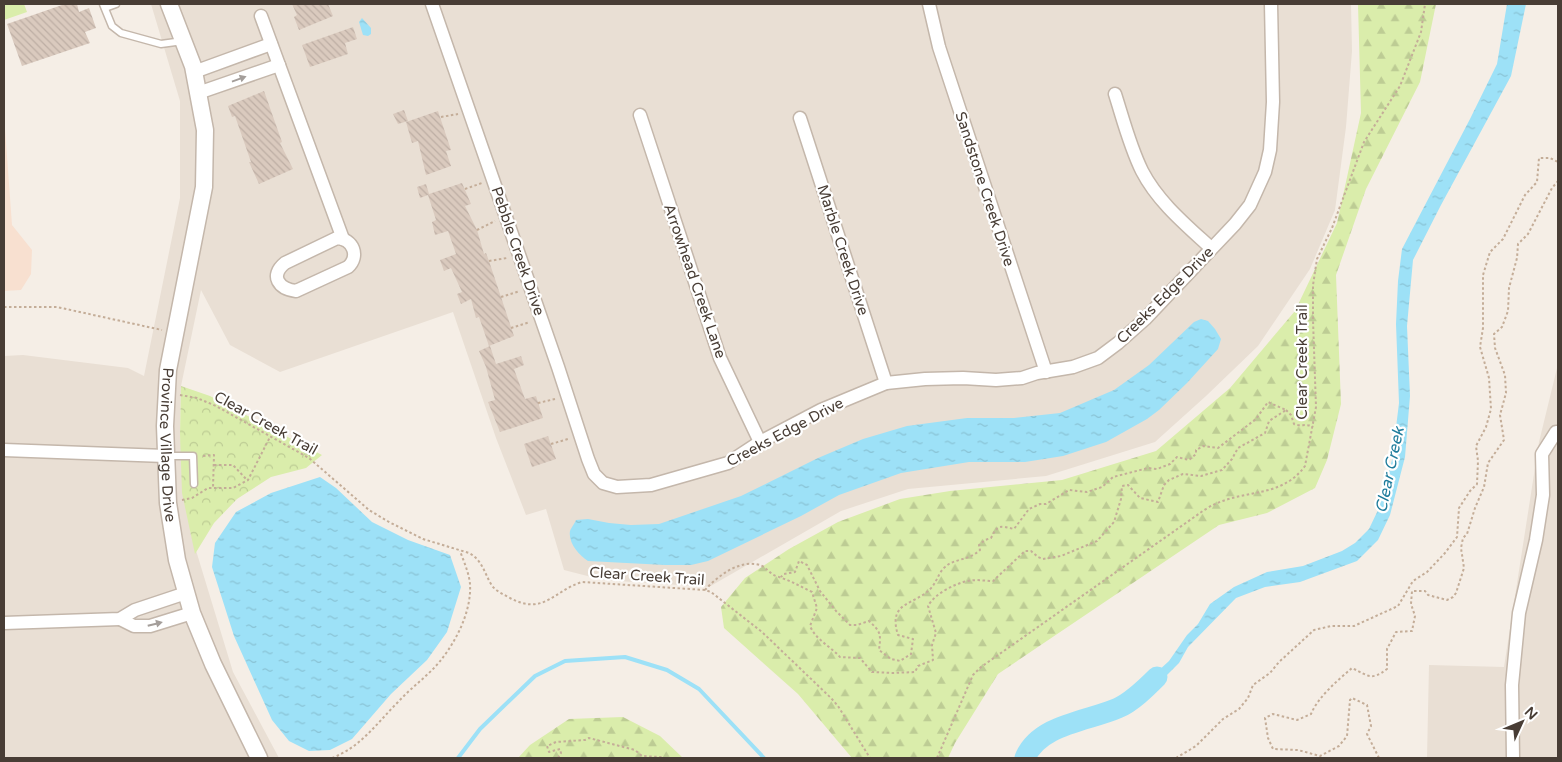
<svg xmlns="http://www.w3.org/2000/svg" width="1562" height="762" font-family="'Varela Round',sans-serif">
<defs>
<pattern id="forest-firs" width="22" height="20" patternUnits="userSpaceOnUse" patternTransform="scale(1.25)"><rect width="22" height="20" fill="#daedab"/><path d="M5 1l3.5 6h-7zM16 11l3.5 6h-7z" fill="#bdcc94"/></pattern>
<pattern id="park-crowns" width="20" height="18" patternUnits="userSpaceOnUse" patternTransform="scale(1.25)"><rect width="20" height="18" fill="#daedab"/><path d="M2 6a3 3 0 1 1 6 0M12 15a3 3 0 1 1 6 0" fill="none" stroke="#bdcc94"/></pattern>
<pattern id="water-ripples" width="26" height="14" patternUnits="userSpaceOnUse" patternTransform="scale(1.25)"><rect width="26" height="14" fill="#9de1f7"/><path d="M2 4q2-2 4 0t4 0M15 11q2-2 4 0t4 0" fill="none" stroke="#89c2d4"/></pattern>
<pattern id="building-back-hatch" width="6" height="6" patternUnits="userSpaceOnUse" patternTransform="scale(1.25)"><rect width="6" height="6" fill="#dacabe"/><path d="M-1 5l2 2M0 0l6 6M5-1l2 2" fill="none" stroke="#bdaea4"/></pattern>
</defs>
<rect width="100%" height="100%" fill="#f5eee6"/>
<g fill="#e9dfd4">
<path d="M151,4h1200l1,47 -6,76 -11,83 -25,59 -52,77 -52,50 -51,46 -109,34 -138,13 -67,22 -132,76 -106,-7 -39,-10 -18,-61 -20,6 -30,-77 -43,-126 -173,60 -50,-27 -29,-55 -20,96 -1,48 11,100 42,138 46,86h-275v-402l19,-1 105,13 16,8 36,-178v-97z"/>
<path d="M1558,364v394h-131l2,-93 75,2 35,-225z"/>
</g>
<path fill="#f8e0d0" d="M4,115l8,110 20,25 -1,24 -10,16 -17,1z"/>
<g fill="url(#forest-firs)">
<path d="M1358,4h78l-16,78 -54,107 -30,86 5,129 -14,56 -12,28 -48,25 -48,12 -221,149 -43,69 -7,15h-96l-54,-64 -74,-66 -3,-21 24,-29 44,-29 49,-27 62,-23 50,-8 112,-11 94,-29 74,-63 65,-77 42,-88 24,-110z"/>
<path d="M623,717l37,19 23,22h-165l12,-13 39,-26z"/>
</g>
<path fill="url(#park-crowns)" d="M181,386l29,10 112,59 -16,13 -35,9 -34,22 -23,24 -19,31 -13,-61 -2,-59z"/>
<path fill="#daedab" d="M4,4h20l3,8 -23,8z"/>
<g fill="url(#water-ripples)">
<path d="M1507,4h19l-15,72 -70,129 -28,55 -6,66 3,70 -5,61 -15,58 -12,25 -21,21 -57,21 -35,5 -29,11 -48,49 -9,16 -21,21 -20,15 -4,-6 35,-32 18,-26 11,-11 12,-20 24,-17 33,-15 36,-6 39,-15 13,-8 14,-14 10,-21 13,-48 7,-57 -3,-79 2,-43 4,-32 68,-130 27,-55z"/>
<path d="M362,18l9,10v6l-3,2 -5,-1 -4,-13z"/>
<path d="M1201,319l7,2 7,8 6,10 -3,10 -31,34 -28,27 -12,9 -41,23 -43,14 -38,6h-56l-68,11 -62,22 -38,21 -93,45 -17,4h-26l-77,-4c-9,-6 -20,-18 -18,-30 1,-3 5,-8 6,-11l12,-1 21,4 22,2 28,-1 82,-28 77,-38 45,-19 44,-13 60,-8h47l46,-5 54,-23 35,-25 45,-43z"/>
<path d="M320,477l16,11 36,34 36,18 42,15 11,32 -14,45 -20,28 -36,34 -39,45 -22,11 -21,1 -20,-10 -17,-21 -38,-84 -22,-69 3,-24 21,-31 35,-19z"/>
</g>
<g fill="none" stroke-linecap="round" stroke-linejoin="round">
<path stroke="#9de1f7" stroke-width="4" d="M458,758l22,-29 55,-53 30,-15 60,-4 42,13 32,19 65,69"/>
<path stroke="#9de1f7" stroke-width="21" d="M1025,758c14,-34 64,-37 93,-50 14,-6 28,-20 39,-31"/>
</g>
<g fill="url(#building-back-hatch)">
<path d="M65,4h12l2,8 10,-4 7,20 -11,4 5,11 -68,23 -15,-42z"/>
<path d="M292,4h36l5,12 -34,14 -5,-13 3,-2z"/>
<path d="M353,27l4,12 -12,4 3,11 -38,13 -8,-22z"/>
<path d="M264,91l18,51 -2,1 13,26 -34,15 -10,-22h2l-16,-46 -3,1 -4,-11z"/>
<path d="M404,110l4,11 -10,3 -5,-10z"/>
<path d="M438,111l13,39 -5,1 5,15 -25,9 -8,-34 -6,2 -6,-21z"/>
<path d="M462,183l9,21 -6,2 12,24 7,24 2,-1 3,8 25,75 -25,10 -10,-29 -3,1 -5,-19 -10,5 -4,-10 5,-2 -11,-24 -7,3 -4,-11 16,-6 -8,-23 -13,4 -3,-13 4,-2 -8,-25 -8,3 -3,-11 9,-3 3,10z"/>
<path d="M490,346l6,18 25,-8 3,9 -10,4 11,30 11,-3 7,22 -43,14 -12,-30 7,-2 -9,-33 -7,-16z"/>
<path d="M548,436l8,23 -24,8 -8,-23z"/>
</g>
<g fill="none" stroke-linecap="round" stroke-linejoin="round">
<g stroke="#c4b7ab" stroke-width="9">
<g id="service">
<path d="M103,4l9,22 9,7 40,11 22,-3"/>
<path d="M105,8l11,-4"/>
<path d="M168,456h25l1,28"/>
</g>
</g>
<g stroke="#c4b7ab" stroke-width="15">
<g id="minor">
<path d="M432,4l126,363 30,92 6,15 9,9 14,4 34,-2 77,-22 32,-21 61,-32 65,-27 39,-4 38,-1 33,2 26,-2 15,-5 36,-6 25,-9 20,-15 27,-24 90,-95 15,-19 15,-33 5,-22 3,-48 -2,-98"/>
<path d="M929,4l10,43 107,325"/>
<path d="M261,16l82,223"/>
<path d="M194,72l77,-28"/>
<path d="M198,93l81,-28"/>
<path d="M1115,94c8,25 15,53 27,77 16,31 44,54 69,77"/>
<path d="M640,115l80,243 40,84"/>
<path d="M800,118l86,265"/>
<path d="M337,238c16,1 23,18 11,29l-52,24c-17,-2 -27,-15 -11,-28z"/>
<path d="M4,450l161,6"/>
<path d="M120,619l14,7h16l42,-13"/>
<path d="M4,623l116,-4 15,-9 51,-17"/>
<path d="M1513,758l-1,-73 7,-72 17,-73 7,-45 -1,-41 14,-22h2"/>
</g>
</g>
<g stroke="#c4b7ab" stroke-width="19">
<g id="tertiary">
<path id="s1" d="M169,4l24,62 12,64 -1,57 -36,183 -3,56 3,77 9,57 15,53 21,51 46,94"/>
</g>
</g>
<g stroke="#c4ad98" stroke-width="2" stroke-dasharray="2.5 2.5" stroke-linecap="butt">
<path d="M441,117l17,-3"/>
<path d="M465,189l17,-6"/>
<path d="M477,230l18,-9"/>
<path d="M489,261l18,-3"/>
<path d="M501,297l19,-6"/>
<path d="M4,307h53l105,23"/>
<path d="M511,328l19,-6"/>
<path d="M180,395l17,3 19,8 93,52 60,52 20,12 34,17 46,14c13,7 15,19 22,31 4,7 12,10 19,14 34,18 43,-7 72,-16l123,8 6,2 51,40 69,66 7,8 32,52"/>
<path d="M538,403l17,-4"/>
<path d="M1286,410l5,5 3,9c6,3 13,-1 19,3"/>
<path d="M551,444l17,-5"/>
<path d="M203,456l11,-1 -1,32"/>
<path d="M214,465h19l14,15"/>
<path d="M182,500l10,-2 16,-10h25l15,-8 22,-43"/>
<path d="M705,590c13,-14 34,-31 55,-25 6,2 10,9 16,11 13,4 24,10 36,16l5,16 -7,18c6,14 20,20 30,31l20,1 12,14 21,1 22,-1 3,-6 15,-6 -1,-15 4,-12 -8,-27c6,-12 28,-23 40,-25 8,-2 17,0 25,0l32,-30h6l7,6 5,2 18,-3 36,-15 17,-19 7,-23 1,-13 6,-1 12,13 18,4 6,-17 5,-5 14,-6 18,2 21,-6 10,-11 6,-11 27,-15 4,-12 17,-11 -18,-8 -12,17 -38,29 -15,-2 -7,4v4l-7,6 -12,-3 -7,7 -13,5 -9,-1 -35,9 -11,10 -15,5 -18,-2 -23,14h-6l-11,5 -15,20c-14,-3 -16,-5 -23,9l-6,2 -6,5 1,5c-12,11 -25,8 -35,17 -6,5 -8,14 -13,20 -16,19 -45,13 -34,48l15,4 -2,15 -11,7 -9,-2 -12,-9c2,-16 2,-18 -10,-29l-12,4h-7l-14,-14 -16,-20 -13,-26 -8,-4 -4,11 -11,2 -3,3"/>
<path d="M332,758c29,-11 45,-35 66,-56 11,-12 23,-21 34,-32 20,-20 40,-56 38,-86 -1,-11 -6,-22 -10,-33"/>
<path d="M558,758l3,-5 -1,-4 -11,3 -2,-6 9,-4 29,-2 4,-2 46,12 7,6 18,1 4,1"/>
<path d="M937,758l36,-83 8,-8 219,-154c4,-3 9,-6 13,-8 32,-16 69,-7 92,-39l11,-59 -3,-87v-35l4,-26 15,-31 32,-86 36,-56 21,-54 4,-28"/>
<path d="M1176,758l20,-12 27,-27 16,-10 9,-11 5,-13 17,-12 9,-11 35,-32 17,-4h23l44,-20 15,-25 14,-9 18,-19 12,-16 2,-29 11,-17 7,-7 1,-23 -2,-15 10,-19 5,-18 -2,-31 -9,-31 3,-19v-53l7,-23 13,-13 22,-44 12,-13 2,-24h11l8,4"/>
<path d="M1379,758l-12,-24 4,-8 -4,-21 -15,-7 -2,2 -3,36 -8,10 -19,10 -22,-6 -25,-1 -5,-11 -3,-20 8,-4 24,6 14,-6c7,-17 26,-33 41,-46 17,8 19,13 35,1v-20l9,-17 16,-1 3,-15 -4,-12 1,-13h13l3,4 19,5 6,-3 3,-4 8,-25 -3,-20 2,-10 4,-4 8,-26 9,-21 4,-24 16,-23 -4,-25 6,-22 -1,-18 -10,-27 -1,-14 8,-7 6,-16 1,-23 8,-30 1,-14 10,-10 24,-46 6,-7"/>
</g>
<use href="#service" stroke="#fff" stroke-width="6"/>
<use href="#minor" stroke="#fff" stroke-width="12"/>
<use href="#tertiary" stroke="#fff" stroke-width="16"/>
</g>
<defs><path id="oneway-solid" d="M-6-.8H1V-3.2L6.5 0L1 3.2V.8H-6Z" transform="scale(1.25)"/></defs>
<g fill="#a49e9a">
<use href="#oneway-solid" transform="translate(239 79) rotate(-20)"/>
<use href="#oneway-solid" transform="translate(155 624) rotate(-14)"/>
</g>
<g text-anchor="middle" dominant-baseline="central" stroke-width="4.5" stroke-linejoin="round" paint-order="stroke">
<g font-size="15" fill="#483d35" stroke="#fff">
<text transform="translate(985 189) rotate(72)">Sandstone Creek Drive</text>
<text transform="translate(843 250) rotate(72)">Marble Creek Drive</text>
<text transform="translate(518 251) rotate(71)">Pebble Creek Drive</text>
<text transform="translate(695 281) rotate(71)">Arrowhead Creek Lane</text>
<text transform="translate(1165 295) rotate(-45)">Creeks Edge Drive</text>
<text transform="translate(1302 362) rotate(-90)">Clear Creek Trail</text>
<text transform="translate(266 423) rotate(29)">Clear Creek Trail</text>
<text transform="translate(785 432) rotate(-28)">Creeks Edge Drive</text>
<text stroke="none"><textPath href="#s1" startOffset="450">Province Village Drive</textPath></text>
<text transform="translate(647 576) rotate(4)">Clear Creek Trail</text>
</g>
<g font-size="16" font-style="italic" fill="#1f7c9c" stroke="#fff">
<text transform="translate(1390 470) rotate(-78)">Clear Creek</text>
</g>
</g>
<rect width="1562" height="762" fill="none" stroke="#483d35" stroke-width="10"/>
<g transform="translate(1522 722) rotate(46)" stroke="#ffffff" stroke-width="4" paint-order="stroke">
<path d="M0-4L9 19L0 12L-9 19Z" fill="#483d35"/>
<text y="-8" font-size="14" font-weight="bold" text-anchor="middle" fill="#483d35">N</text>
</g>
</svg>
